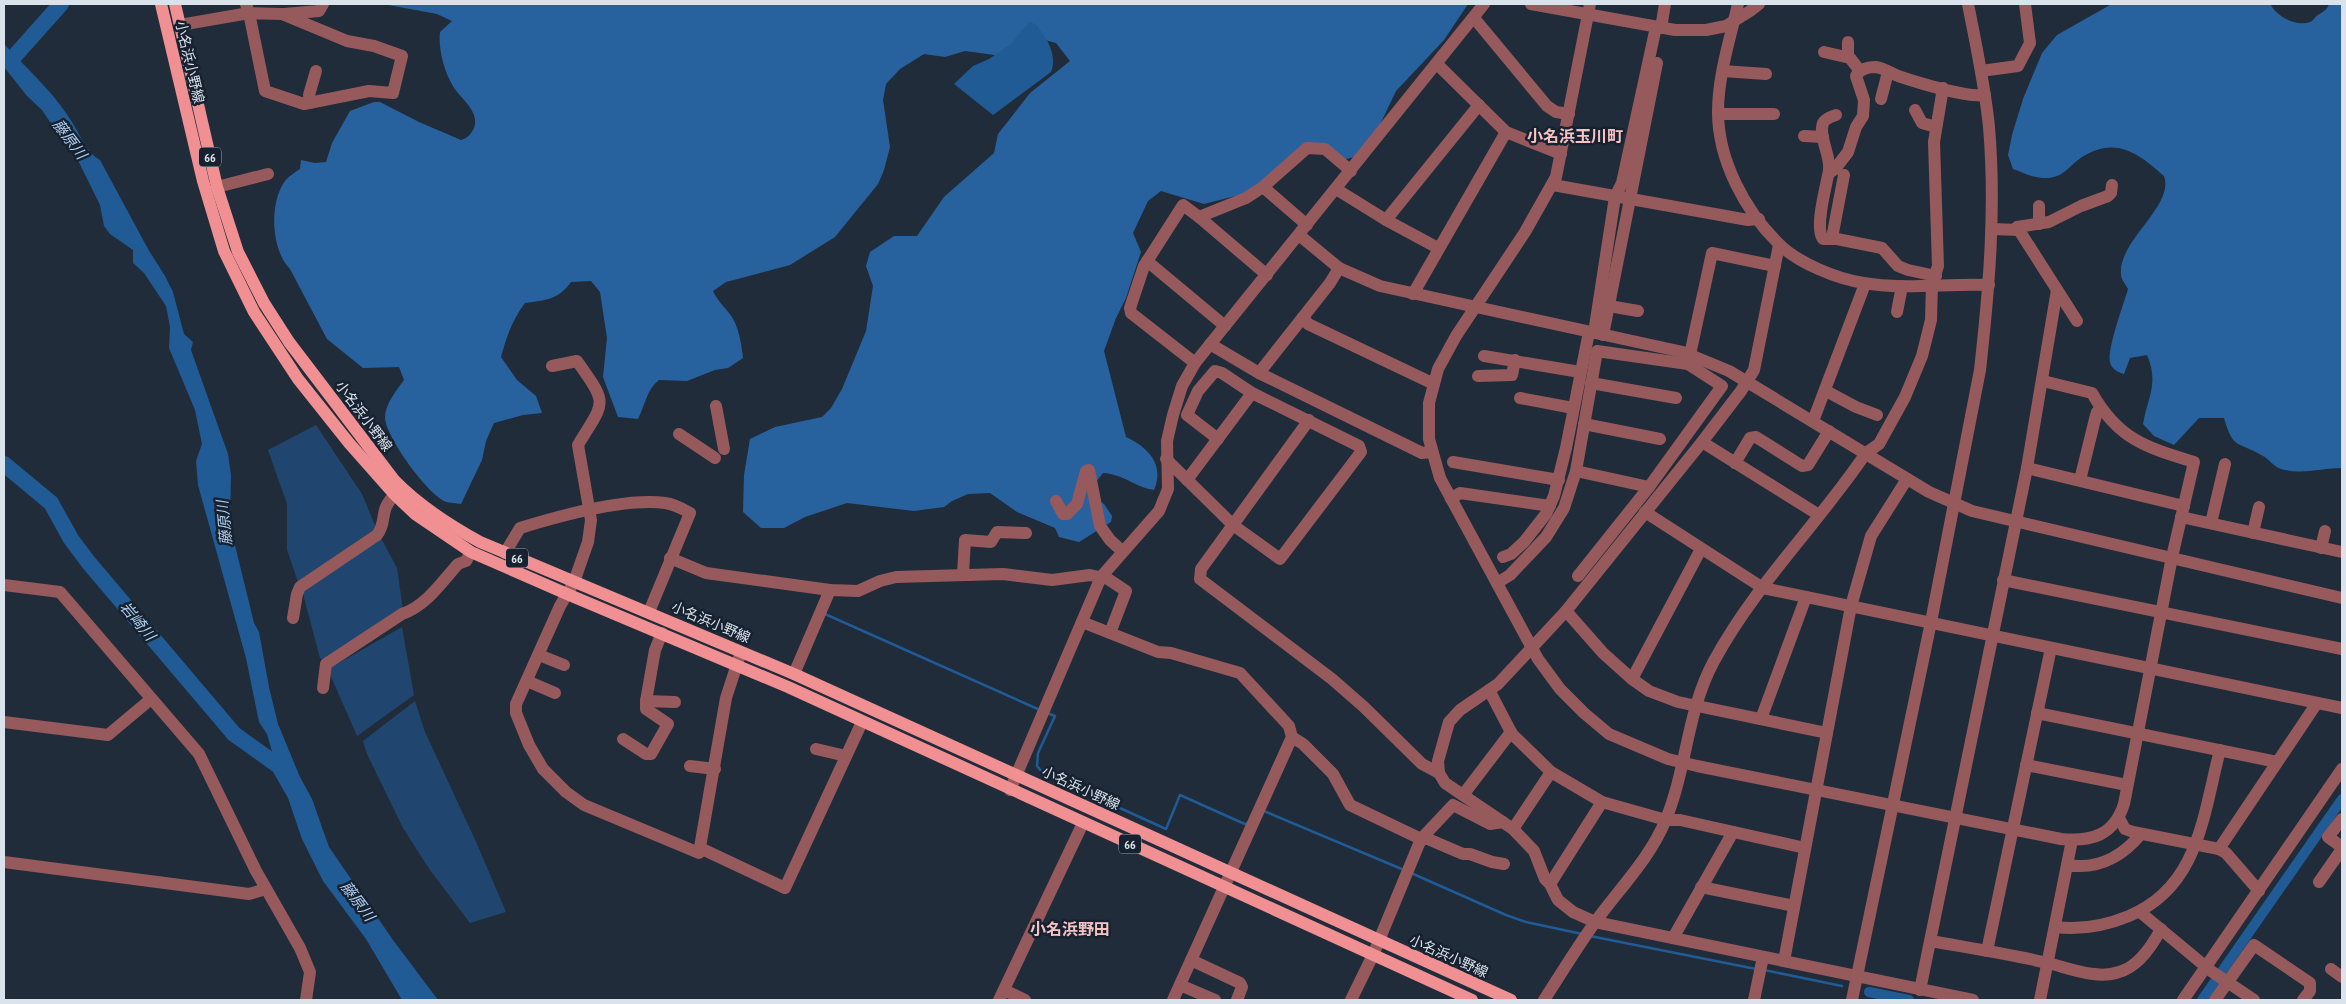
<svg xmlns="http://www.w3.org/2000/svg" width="2346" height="1004" font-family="'PT Sans Narrow','Noto Sans JP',sans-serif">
<rect width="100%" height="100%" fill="#202c3a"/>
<g fill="#20466f">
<path d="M316,425l46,69 14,34 -78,54 -11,-32v-46l-19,-54z"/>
<path d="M381,538l16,30 6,42 -75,52 -8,-4 -18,-68z"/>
<path d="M402,627l12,68 -57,41 -28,-64 1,-4z"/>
<path d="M415,701l10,31 52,112 29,68 -36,11 -40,-53 -27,-42 -36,-74 -4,-13z"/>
</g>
<g fill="#28629e">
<path d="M383,4h1085l-24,36 -48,51 -21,44 -20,22 -9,2 -32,-16 -63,49 -47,12 -43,-13 -13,10 -15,32 8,19 -15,46 -10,20 -12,33 22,86c22,10 39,28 28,53 -19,-3 -31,-16 -51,-17l-8,10 -1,14 10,7 8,12 -1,6 -32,20 -20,-5 -4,-9 -38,-16 -27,-19 -22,1 -16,7 -8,6 -30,4 -67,-8 -42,14 -21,11h-23l-18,-16 1,-37 6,-36 25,-12 47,-10 9,-9 11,-19 24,-58 7,-45 -7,-20 4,-14 24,-16h23l27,-39 50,-44 4,-19 32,-41 40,-32 -14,-18 -19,-5 -35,18 -37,-5 -20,6 -21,-3 -24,15 -14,15 -3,16 7,47 -6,23 -6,14 -43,53 -45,28 -64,17 -13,9c4,9 10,14 16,22 10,12 12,30 14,45l-15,10 -13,2 -28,11 -28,-1c-12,9 -14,25 -21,39l-20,-2 -15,-40 4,-39 -7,-46 -9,-11 -20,1c-13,18 -25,18 -46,21 -12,15 -19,35 -24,54l16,23 19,16 6,17 -19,2 -29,8 -8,18 -4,19 -21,44c-4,-1 -11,-1 -15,-2 -19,-8 -60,-65 -61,-84 0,-14 11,-27 19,-38l-5,-13 -36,1 -36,-29 -37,-70c-18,-18 -21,-62 -7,-85 4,-7 11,-11 17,-15l1,-9 14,3 11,-1 6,-19 18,-32 24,-9h6l39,20 42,18c10,-3 17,-14 13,-25 -4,-11 -16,-20 -21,-29 -9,-14 -15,-38 -13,-54l12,-11 -15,-7z"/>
<path d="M2123,4h147c7,12 24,23 40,18 3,-1 5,-5 8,-7 6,-4 9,-5 11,-11h13v464c-20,0 -41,7 -61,1 -7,-2 -12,-10 -18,-13 -25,-15 -30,-6 -39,-38h-25l-25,27 -20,-9 -11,-12c5,-28 16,-40 4,-69l-17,3 -6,16c-6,-2 -13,-5 -14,-12 -3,-13 14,-59 18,-73 -2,-4 -7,-10 -7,-14 -4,-34 54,-69 43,-99 -26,-23 -48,-40 -82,-19 -14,9 -18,22 -39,21 -10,0 -21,-6 -30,-9l-5,-14 4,-20 11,-36 19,-46 15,-18 53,-30z"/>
</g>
<g fill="#205b96">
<path d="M1029,22l6,2c11,12 23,31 16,48l-58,43 -39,-31 19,-18 16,-7 22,-15z"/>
<path d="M4,44c25,27 52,50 71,83 7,12 12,26 25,33l48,89 17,27 8,16 11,42 9,8 -2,8 37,104 3,21 -1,47 2,11 22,90 5,9 10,55 9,37 22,53 12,22 17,48 64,93 45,60h-36l-36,-61 -43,-58 -21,-42 -14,-41 -16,-28 1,-15 -6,-21 -8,-12 -13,-64 -48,-173 -2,-24 6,-17 -7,-34 -26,-62 1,-21 -4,-21 -22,-33 -11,-10v-13l-23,-16 -6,-8 -4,-21 -34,-69 -14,-11 -10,-15 -15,-14 -23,-29z"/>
</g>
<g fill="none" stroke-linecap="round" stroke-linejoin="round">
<g stroke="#205b96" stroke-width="2.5">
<path d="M824,616l1,-2 215,96"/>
<path d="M1047,713l8,3 -17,37 -1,13 6,7 123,56 14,-34 67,30v-2"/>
<path d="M1264,811l140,59"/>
<path d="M1411,873l95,42 20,7 56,12"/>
<path d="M1590,936l166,33"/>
<path d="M1764,970l78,16"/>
</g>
<g stroke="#205b96" stroke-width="10">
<path d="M1869,992l40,8"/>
<path d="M2202,1000l140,-201"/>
</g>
<g stroke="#205b96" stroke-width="16">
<path d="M12,59l49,-55"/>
<path d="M4,464l47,39 20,36 18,24 145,171 49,35"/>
</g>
<g stroke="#965a5c" stroke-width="12">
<path d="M1531,4l144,26h31l20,-4 24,-15 9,-7"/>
<path d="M1590,4l-34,173 -31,55 -69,104 -18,33 -9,34v36l11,39 98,181 22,30 24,24 25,21 59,25 29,7 364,73c31,3 53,-4 63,-35l48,-247 22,-95c-49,-15 -76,-23 -102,-69l-49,-12"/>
<path d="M1738,4c-8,35 -20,72 -20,108 0,48 27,99 61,132 19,19 58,35 85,39 41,7 84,0 125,2"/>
<path d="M284,14l35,-3 4,-7"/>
<path d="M1474,18l73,88 9,6 13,2"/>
<path d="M180,25l69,-12 33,1 65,27 27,5 28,10 -9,37 -24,-2 -65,13 -39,-13 -16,-78 -3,-9"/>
<path d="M1661,28l4,-24"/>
<path d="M1848,42v15"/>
<path d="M1824,52l26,6 10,13"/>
<path d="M1437,64l69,68 55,22"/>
<path d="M1723,71l43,3"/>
<path d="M1981,71l37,-5 12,-23 -5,-39"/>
<path d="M1881,99l7,-27"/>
<path d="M310,103l-1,-8 7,-24"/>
<path d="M1915,110l7,13 14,4"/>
<path d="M1718,114h56"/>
<path d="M1804,136l19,1"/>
<path d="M1829,173l6,-4 13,-17 8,-25 7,-11 1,-16 -8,-24c4,-7 13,-9 20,-9 7,1 15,6 22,9 18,6 69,22 87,19"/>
<path d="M1844,175l-12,63 50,10 16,18 10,4 28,6"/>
<path d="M1553,185l195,35 11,-1"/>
<path d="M217,187l51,-13"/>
<path d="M1263,187l44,38"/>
<path d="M1336,189l50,31 52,28"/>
<path d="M2039,206v18"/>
<path d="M1386,220l93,-115"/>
<path d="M1992,229l27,1"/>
<path d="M1299,235l40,33 41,18 303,66 46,19 200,121 43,19 370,87"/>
<path d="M1835,239h-12c-9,-12 4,-55 6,-69 2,-15 -11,-33 -6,-47 3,-5 8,-6 13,-8"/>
<path d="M1779,245l-25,125 -13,21 -39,51 -136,169 -68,73 -38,26 -11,12 -11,39 1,12 6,10 68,46 21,22 11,28 5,5 8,16 15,12 22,10 378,78"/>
<path d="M1147,261l78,65"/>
<path d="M1267,275l-68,-58 47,-19 17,-11 44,-39 18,1 26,22"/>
<path d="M1413,294l93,-162"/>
<path d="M1609,306l29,5"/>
<path d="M1897,312l5,-26"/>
<path d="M1303,317l5,7 126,60"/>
<path d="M2077,321l-60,-94 32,-5 32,-16 27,-10 3,-3 1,-8"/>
<path d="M1594,333l21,-136 7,-14 34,-156"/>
<path d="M1603,335l54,-272"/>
<path d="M1210,344l49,29 163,80 10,-1"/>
<path d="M1484,356l96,16"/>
<path d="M1195,363l-64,-50 -1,-5 14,-42 39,-61 16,12"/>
<path d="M552,366l25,-5c32,45 28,39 1,84l13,75 -3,22 -14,40 -14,24 -44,98v9l13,32 14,24 23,23 18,13 115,48 27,-155 14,-43"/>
<path d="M1259,373l71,-90 9,-15"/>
<path d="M1478,376l34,-1 3,-15"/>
<path d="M1591,383l85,15"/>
<path d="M1826,391l30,16 21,8"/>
<path d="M1520,398l53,10"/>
<path d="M716,406l8,43"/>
<path d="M1309,420l-108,149 -1,10 132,100 32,28 58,57 17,9"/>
<path d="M1813,421l52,-137"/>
<path d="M1584,424l76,15"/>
<path d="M679,434l36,24"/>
<path d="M1702,442l117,73"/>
<path d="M1166,459l67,66 47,34 81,-107 -2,-6 -107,-53 -30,-20 -7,-2 -17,20 -11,24 31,24"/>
<path d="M1453,462l106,18"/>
<path d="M1735,463l15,-25 6,-1 46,29 6,-1 21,-34"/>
<path d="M2027,468l157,38"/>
<path d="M1576,471l73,16"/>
<path d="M1187,480l65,-87"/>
<path d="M2080,480l15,-61 2,-7 4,-3"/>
<path d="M1451,499l9,-6 90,13"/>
<path d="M1056,501l7,13h4l10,-10 9,-33 3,-1 11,56 10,14 12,11"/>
<path d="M1645,512l118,76 579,120"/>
<path d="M2181,517l161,35"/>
<path d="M2211,523l14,-59"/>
<path d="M2253,533l6,-26"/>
<path d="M2321,548l4,-17"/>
<path d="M505,553l15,-25c39,-12 106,-30 145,-25 9,1 18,6 25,10l-41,99"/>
<path d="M1503,557l8,-3 13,-12 22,-28 8,-18 12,-48 23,-116"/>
<path d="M670,558l36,15 124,17 28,1 22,-10 16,-4 107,-3 49,6 38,-5 18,4 18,12 -16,42"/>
<path d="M963,574l2,-34 26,2 6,-10 29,1"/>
<path d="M1578,576l71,-89 73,-101 -34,-22"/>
<path d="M2003,580l339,69"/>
<path d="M1497,583l13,-8 36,-38 18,-29 12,-37 21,-120 91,13 24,-111 63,13"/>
<path d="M4,585l56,7 139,162 57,117 44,77 10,24 -4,28"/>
<path d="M1566,611l37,42 29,26 17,12 29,11 149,31"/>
<path d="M293,618l4,-24 3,-7 77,-52c11,-14 1,-25 18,-40"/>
<path d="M1082,622l76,30 13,1 69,20 49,53 3,11 -119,263"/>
<path d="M539,655l25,10"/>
<path d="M794,674l36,-84"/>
<path d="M1632,679l69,-130"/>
<path d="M527,681l28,12"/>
<path d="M323,688l3,-24 76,-50c24,-8 39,-31 56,-50l8,-3 5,-9"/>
<path d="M1489,690l23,44 39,38 51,30 64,18h14l125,28"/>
<path d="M646,701l29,1"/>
<path d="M2037,713l240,49"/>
<path d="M1761,719l45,-122"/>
<path d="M4,722l104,13 43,-36"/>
<path d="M1292,737l11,7 30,30 17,31 71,34 -48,116 -22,45"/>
<path d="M623,739l23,15h5l17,-30 -22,-15v-8l9,-51 7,-17"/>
<path d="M816,749l30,7"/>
<path d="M2026,765l101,20"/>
<path d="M690,766l25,3"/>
<path d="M1010,790l91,-213 58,-66 9,-22 -1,-48 6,-26 9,-29 13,-23 289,-359"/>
<path d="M1463,795l48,-63"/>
<path d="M2119,818l6,11 8,3 86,17 98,-146"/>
<path d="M2342,819l-14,18 14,10"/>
<path d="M1513,829l38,-57"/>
<path d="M1421,839l32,-34 37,19 13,-2"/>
<path d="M1421,839h7l35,15h7l22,8 12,2"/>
<path d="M700,848l85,40 77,-166"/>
<path d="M2219,849l7,4 33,38"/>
<path d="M4,862l245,32 17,-5"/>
<path d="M2067,865c30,5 54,-7 74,-31"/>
<path d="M2319,882l23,-33"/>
<path d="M1550,884l52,-82"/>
<path d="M1701,887l93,19"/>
<path d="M2140,912l71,59 43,29"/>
<path d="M2055,927c25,3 50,-1 74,-11 70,-29 74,-101 91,-166"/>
<path d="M1673,938l60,-106"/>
<path d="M1931,941c39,7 78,13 117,22 21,5 49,17 71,9 19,-5 33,-26 42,-43"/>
<path d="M1987,951l64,-303"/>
<path d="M1191,960l49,23 2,4 -5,13"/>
<path d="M1784,961l67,-355 20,-70 36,-57"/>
<path d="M2331,969l11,8"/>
<path d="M1180,985l35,15"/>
<path d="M1004,990l21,10"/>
<path d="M1920,990l107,-522 30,-178"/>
<path d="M999,1000l84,-177"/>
<path d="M1544,1000c17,-26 33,-53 52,-79 24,-33 55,-64 70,-102 21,-51 21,-109 48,-158 41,-76 104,-137 152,-208l13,-9 26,-47 17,-41 9,-36 1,-36 6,-18 -4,-124 9,-54"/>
<path d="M1754,1000l9,-43"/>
<path d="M1852,1000l79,-378 49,-252c9,-81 16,-161 9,-243 -4,-41 -13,-82 -21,-123"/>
<path d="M2040,1000l32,-160"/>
<path d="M2183,1000l159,-231"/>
<path d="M2215,1000l39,-55 56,38v8l-7,9"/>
</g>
<g stroke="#f19093" stroke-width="12">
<path d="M161,4l42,177 21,70 30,61 44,67 51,64 46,52 20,19 56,38 96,42 221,93 684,313"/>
<path d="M175,4l42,183 21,65 26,51 25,39 105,138c25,26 55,45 86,62l314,132 717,326"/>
</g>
</g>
<g text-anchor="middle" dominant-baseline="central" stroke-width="5" stroke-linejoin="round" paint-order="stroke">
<g fill="#172230" stroke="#a0a8b3" stroke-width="1">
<rect x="199" y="147.5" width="22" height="19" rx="4"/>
<rect x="506" y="548.5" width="22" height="19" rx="4"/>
<rect x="1119" y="834.5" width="22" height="19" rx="4"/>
</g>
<g font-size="12" font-weight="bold" fill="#dae2eb">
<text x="210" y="157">66</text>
<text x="517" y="558">66</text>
<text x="1130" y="844">66</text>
</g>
<g font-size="14" fill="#dae2eb" stroke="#172230">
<text transform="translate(190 62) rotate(77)">小名浜小野線</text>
<text transform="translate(364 416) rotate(53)">小名浜小野線</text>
<text transform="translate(711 622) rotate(23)">小名浜小野線</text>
<text transform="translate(1081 788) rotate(25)">小名浜小野線</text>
<text transform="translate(1449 956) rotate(24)">小名浜小野線</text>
</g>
<g font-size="15" font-style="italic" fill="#b1cff1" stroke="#172230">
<text transform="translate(70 139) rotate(53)">藤原川</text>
<text transform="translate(224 523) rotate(-95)">藤原川</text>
<text transform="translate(138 621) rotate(50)">岩崎川</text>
<text transform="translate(358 901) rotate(53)">藤原川</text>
</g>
<g font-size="16" font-weight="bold" fill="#f6c2c2" stroke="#172230">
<text x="1575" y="136">小名浜玉川町</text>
<text x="1070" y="929">小名浜野田</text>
</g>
</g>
<rect width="2346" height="1004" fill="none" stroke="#dae2eb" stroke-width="10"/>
</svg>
